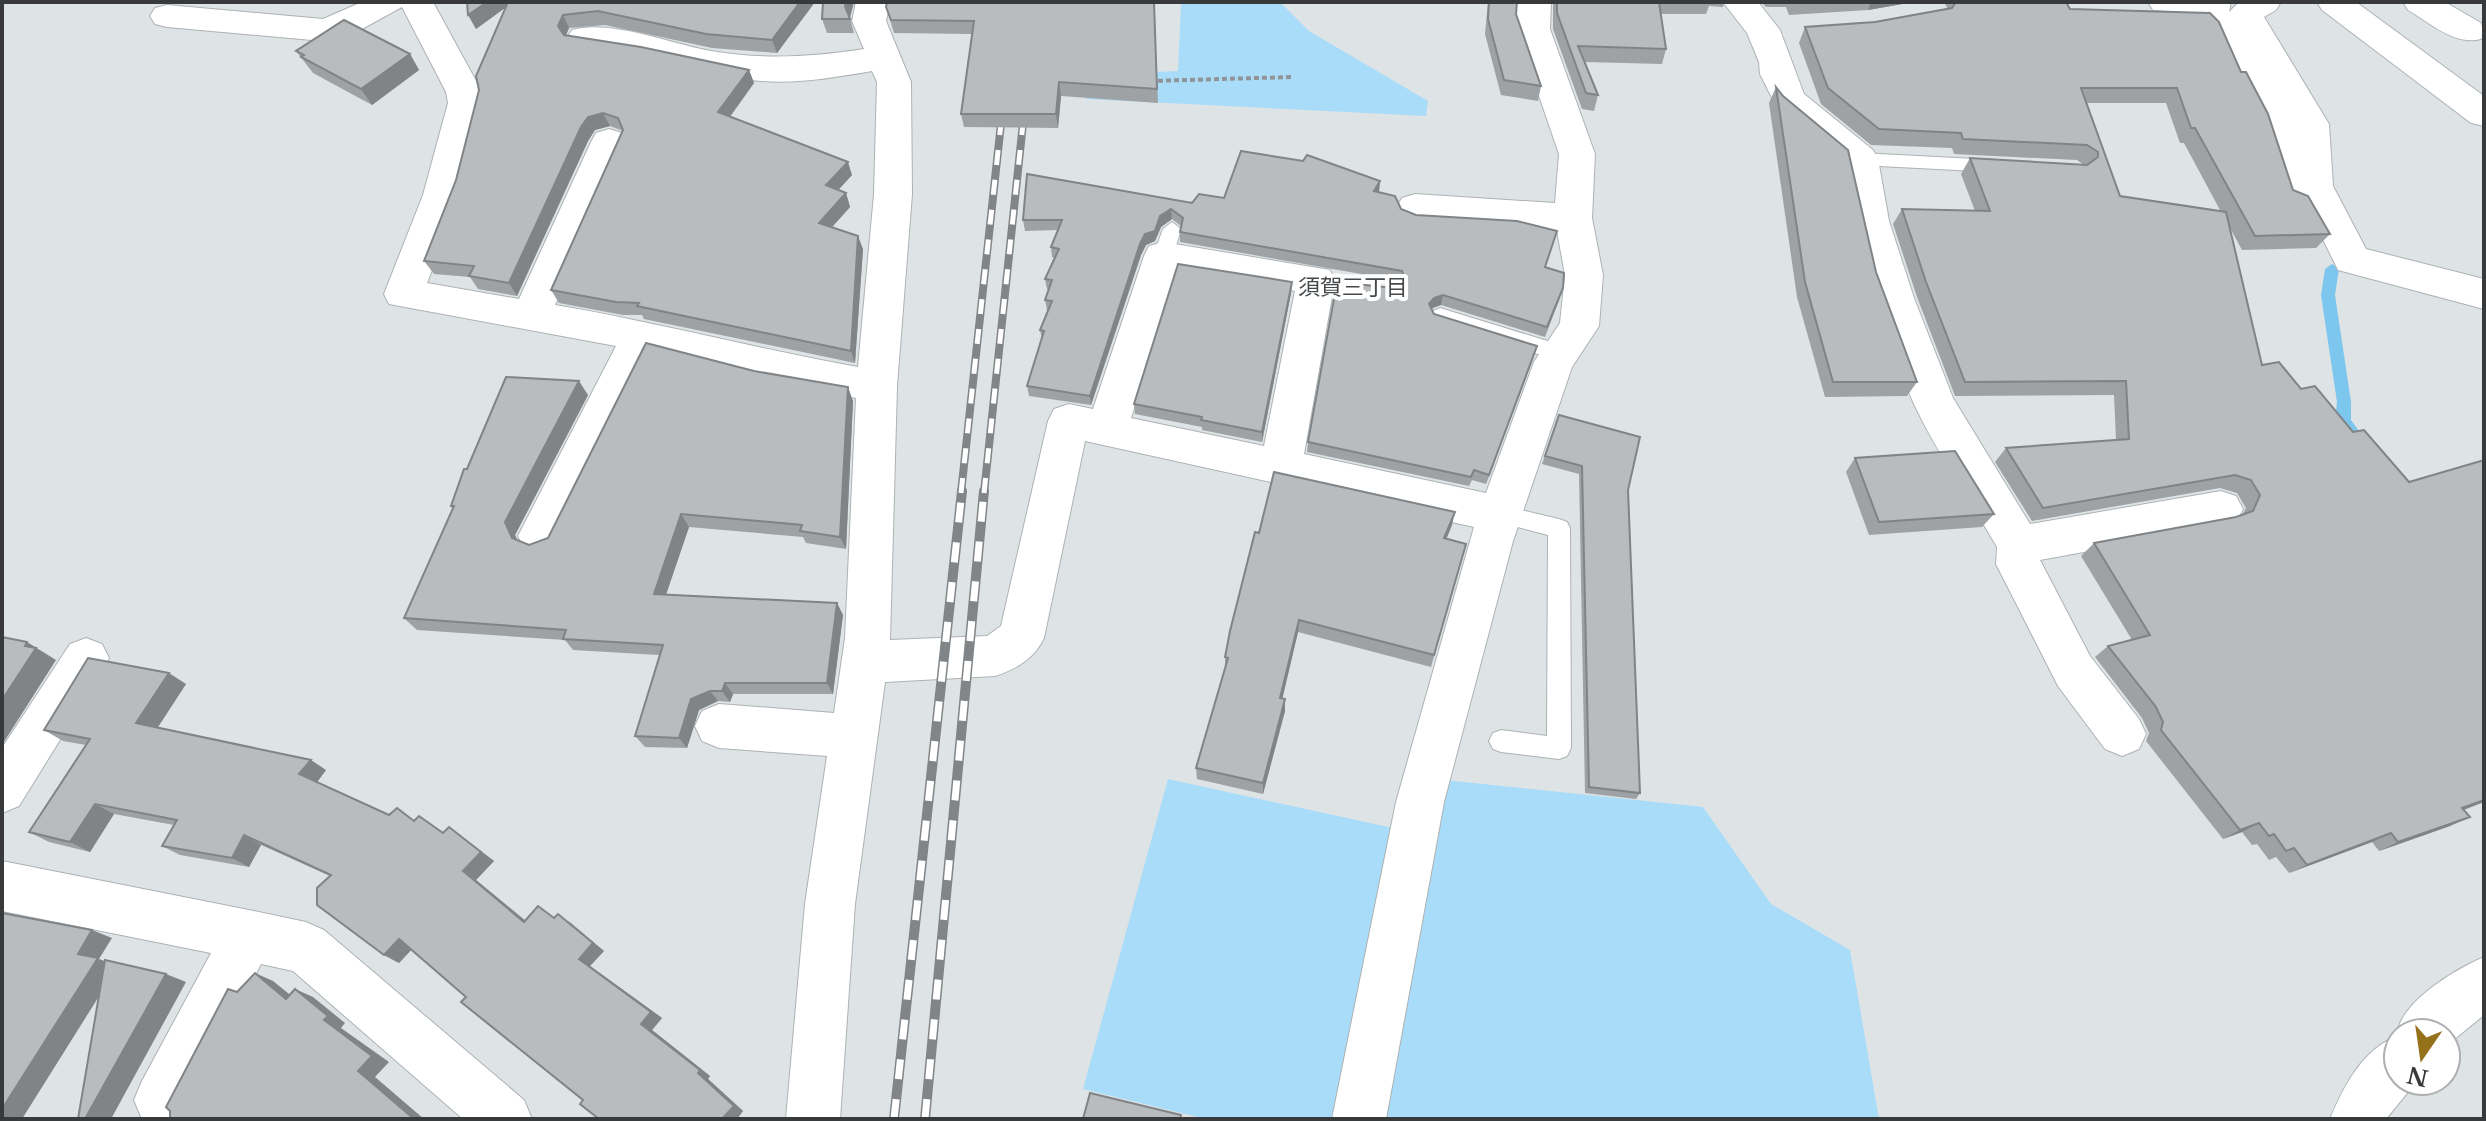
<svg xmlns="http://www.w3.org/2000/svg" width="2486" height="1121" font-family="'Libre Baskerville','Noto Sans JP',serif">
<rect width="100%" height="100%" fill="#dee3e6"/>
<g fill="#a9dcf8">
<path d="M1181,2h99l29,29 119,70 -2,15 -340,-17 4,-24 88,-4z"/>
<path d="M1168,779l225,49 -53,291h-134l-123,-30z"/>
<path d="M1435,779l268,28 68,97 79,46 29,169h-502z"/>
</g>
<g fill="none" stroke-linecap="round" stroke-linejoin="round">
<path fill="#7dc6ed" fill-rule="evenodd" d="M2332,264l7,5 -4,26 16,107v18l13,18 -8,6 -5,-2 -16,-20 2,-20 -16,-107 4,-26z"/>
<g stroke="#adb2b4" stroke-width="2">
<g id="lane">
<path d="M1860,153l135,7 9,6 -9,6 -135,-7 -9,-6z"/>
<path d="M1172,222l9,7 -8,27 -10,7 -7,-2 -3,-5 10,-27z"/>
<path d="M1440,308l127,39 3,6 -3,6 -7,2 -127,-40 -3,-5 3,-5z"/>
<path d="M1499,505l60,14 8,3 3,6 1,220 -4,8 -8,3 -58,-7 -8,-3 -4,-8 4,-8 8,-3 46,6 1,-201 -57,-15 -3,-6 3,-6z"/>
</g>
</g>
<g stroke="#adb2b4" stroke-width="2">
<g id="street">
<path d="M362,2h71l49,90 2,11 -23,92 -34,88 92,16 72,-157 5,-9 13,-4 13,4 5,9 -72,163c102,17 201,44 303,62l16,-173 3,-112 -5,-11c-36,6 -74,13 -111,10 -36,-2 -68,-14 -103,-21 -28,-7 -58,-6 -86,-14l-5,-8 5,-8c39,-11 99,14 139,21 52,9 101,6 153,-2l-12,-28 4,-19h34l-4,19 25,61 1,112 -15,192 -7,254 97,-4 14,-10 47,-205 6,-12 15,-5 24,5 51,-153 5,-10 14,-4 167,28 5,10 -31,174 182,39 48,-131 26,-39 5,-48 -8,-44 -142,-9 -13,-4 -6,-10 6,-10 13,-4 140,9 4,-49 -43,-125 1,-27h34l-1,27 45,125 -3,64 11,57 -4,51 -27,41 -59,174 -69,261 -58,317h-54l64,-317 78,-275 -389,-86 -41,197c-10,21 -28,31 -49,38l-110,6 -30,222 -15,215h-54l19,-215 22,-148 -108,-8 -17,-7 -7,-15 7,-15 17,-7 115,9 11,-75 11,-240 -95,-16 -109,-29 -97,196 -15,5 -15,-5 -7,-13 98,-190 -227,-42 -5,-10 39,-99 25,-92 -2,-11 -44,-85 -51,28 -28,6 -156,-14 -12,-3 -5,-8 5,-8 12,-3 156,14zM1177,272l118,19 -31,155 -133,-28z"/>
<path d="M1723,2h35l22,28 24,64 69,56 5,9 11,62 25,77 39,100 77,126 191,-33 15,5 7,13 -7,13 -15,5 -181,33 50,96 49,63 7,15 -7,15 -17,7 -17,-7 -47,-63 -62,-122 1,-17c-27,-47 -60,-94 -83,-143 -34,-75 -59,-158 -71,-240l-65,-54 -18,-36 -1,-12 -12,-29z"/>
<path d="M2148,2h83l-2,10 10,-10h42l-5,8 -12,7 65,107 4,62 33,63 118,30v30l-146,-39 -32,-65 -10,3 -13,-4c-19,-33 -13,-72 -30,-106 -7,-15 -16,-35 -28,-48 -12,-13 -25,-18 -29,-37l-43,-3z"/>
<path d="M2317,2h39l128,94v30l-13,-3 -149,-113z"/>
<path d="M2403,2h42l36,21 3,11 -3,5c-26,7 -51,-16 -73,-29z"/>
<path d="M86,638l16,6 7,14 -7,14 -83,134 -17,7v-65l68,-104z"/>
<path d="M2,861l247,49 57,12 18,8 200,170 8,19h-69l-170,-148 -32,-7 -81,155h-38l-8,-19 8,-19 69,-128 -209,-42z"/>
</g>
</g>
<g stroke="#adb2b4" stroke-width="2">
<path id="secondary" d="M2484,957v58l-38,31v-13h-48v48h19l-31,38h-56c14,-33 32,-69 67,-83 1,-33 59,-67 87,-79z"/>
</g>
<path stroke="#909496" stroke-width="4" stroke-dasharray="5 3" stroke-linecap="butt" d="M1150,81l143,-4"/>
<use href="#lane" fill="#fff" fill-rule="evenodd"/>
<use href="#street" fill="#fff" fill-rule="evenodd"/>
<use href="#secondary" fill="#fff" fill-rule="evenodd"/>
<g stroke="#828587" stroke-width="8">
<g id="rail-far1">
<path d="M961,493l42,-388"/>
<path d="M984,493l41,-389"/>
</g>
</g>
<g stroke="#828587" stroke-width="10">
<g id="rail">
<path d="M894,1119l68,-628"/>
<path d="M925,1119l59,-628"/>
</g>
</g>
<use href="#rail-far1" stroke="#fff" stroke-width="5" stroke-dasharray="15" stroke-linecap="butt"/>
<use href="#rail" stroke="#fff" stroke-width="7" stroke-dasharray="20" stroke-linecap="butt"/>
</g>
<g fill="#9ea2a4" fill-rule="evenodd">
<path d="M467,2h348l-38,51 -65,-5 -107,-23 -36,3 -3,7 183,35 5,13 -24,34 122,58 -14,15 8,3 4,14 -18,20 31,22 -8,114 -211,-44 -2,-4h-19l-64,-12 -8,-13 72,-159 -13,-5 -15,4 -7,11 -71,155 -39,-7 -8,-12 -36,-3 -10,-13 32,-81 50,-173 -30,22z"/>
<path d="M823,2h31l-4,16 4,15h-27l-5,-14z"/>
<path d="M1154,2l4,101 -97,-7 -3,32 -94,-1 -3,-13 11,-80 -78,-1 -8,-26z"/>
<path d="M1488,2h29l-1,12 25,72 -3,15 -37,-6 -16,-61z"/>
<path d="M1553,2h171l-1,5 -14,-1 -3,8h-45l5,35 -4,15 -78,-2 14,33 -4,16 -12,-2 -29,-80z"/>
<path d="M1761,2h153l-46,8 -79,5 -3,-8h-20z"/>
<path d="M1944,2h122l4,7 140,4 83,177 37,44 -14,14 -74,2 -13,-24 33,139 39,24 52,43 56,50 75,-22v342l-20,8 -14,16 -71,25 -7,-9 -83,31 -13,-16 -7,3 -12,-16 -5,1 -10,-13 -19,7 -77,-98 3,-8 -7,-15 -47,-61 13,-11 24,-6 -51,-84 13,-13 142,-26 6,-2 4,-7 -9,-15 -17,-5 -188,33 -37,-59 11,-14 110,-8 -2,-45 -159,1 -38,-99 -24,-73 9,-15 73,2 -14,-37 9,-16 114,7 -7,-5 -123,-6 -2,-6 -81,-3 -50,-41 -22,-61 6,-16 70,-5 73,-13zM2087,103h79l14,40h4l37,69 -101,-16z"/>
<path d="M296,51l114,3 9,16 -47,35 -59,-32z"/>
<path d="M1776,87l141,295 -10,14 -82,1 -28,-100 -28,-194z"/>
<path d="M1380,181l-1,11 22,17 144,58 15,31 -15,39 -104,-32 -10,4 3,5 100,42 -48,128 -14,-4 -3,6 -162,-34 1,-10 85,-154 7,-2 2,-2 -1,-3 -221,-39v-10l1,-6 -9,-7 -11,8 -6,14 -9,4 -5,10 -50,150 -62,-9 -2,-10 15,-47 -2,-9 8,-20h-1l-2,-10 4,-10 -2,-1 -2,-10 9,-21 -2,-1 -1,-10 7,-17 -33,1 -2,-11z"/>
<path d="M1292,282l-1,11 -29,149 -60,-12v-3l-67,-13 -1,-10z"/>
<path d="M588,395l-73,140 3,6 11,4 19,-7 305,-137 -7,148 -40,-6 -3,-6 -114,-10 -23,68 171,8 6,12 -10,79h-100l-3,8 -12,-1 -19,9 -12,38 -42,-1 -10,-11 24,-81 -86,-5 -8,-10 -148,-10 -13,-12 49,-109 -2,-3 16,-37z"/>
<path d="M1559,415l69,75 12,303 -4,6 -51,-6 -6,-319 -37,-10z"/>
<path d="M1855,458l139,56 -12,13 -113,8 -23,-63z"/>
<path d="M1452,525l-6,14 20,5 -35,123 -133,-35 -16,66 3,13 -22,83 -66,-15 -1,-11 29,-99v-12l34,-124z"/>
<path d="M186,684l-28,43 168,43 -9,12 72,33 25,5 29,13 19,4 32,24 -18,19 49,40 30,-2 15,4 34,29 -14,15 72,52 -10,12 58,46 -2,3 35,32 -6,8h-138l-16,-19 -171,-151 -13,14 -15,-8 -54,-79 -69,-31 -12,22 -69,-12 -18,-9 12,-21 -60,-11 -24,38 -41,-10 -20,-10 57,-87 -23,-4 -19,-11z"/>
</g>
<g fill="#818486">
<path d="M487,2h26l-37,27 -8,-14z"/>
<path d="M800,2h15l-38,51 -5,-13z"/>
<path d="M846,2h8l-5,18 -4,-14z"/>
<path d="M1871,2h43l-46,8z"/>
<path d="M563,15l6,13 -5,12 -6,-14z"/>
<path d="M410,54l9,16 -47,35 -11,-16z"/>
<path d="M749,70l5,13 -31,43 -5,-14z"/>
<path d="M1059,82l2,14 -3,32 -2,-14z"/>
<path d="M603,113l7,13 -15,4 -7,11 -71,155 -8,-13 72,-156 7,-10z"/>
<path d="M848,162l4,13 -22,24 -4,-14z"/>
<path d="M1380,181l-1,10 -6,11 1,-11z"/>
<path d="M846,193l4,14 -26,29 -5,-13z"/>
<path d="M1171,209l1,10 -11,8 -6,14 -9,4 -5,10 -50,150 -1,-9 50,-152 5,-10 15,-18z"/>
<path d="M858,236l5,13 -8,114 -4,-12z"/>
<path d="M1292,282l-1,11 -29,149v-10z"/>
<path d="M1443,295l-2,10 -9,3 -5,6 2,-10 5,-6z"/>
<path d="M1537,346l-3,10 -48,128 3,-9z"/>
<path d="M579,381l9,14 -73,140 7,15 -10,-12 -7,-16z"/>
<path d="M848,387l5,14 -7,148 -6,-12z"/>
<path d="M1455,512l-3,13 -11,27 3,-14z"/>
<path d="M681,514l8,13 -27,79 -8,-12z"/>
<path d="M837,603l6,12 -10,79 -6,-11z"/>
<path d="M1299,620l-1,12 -18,77v-11z"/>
<path d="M27,642l29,18 -54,85v-45l23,-54z"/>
<path d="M169,673l17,11 -32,49 -18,-10z"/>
<path d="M725,683l8,11 -3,8 -8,-11z"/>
<path d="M710,691l8,10 -19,9 -12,38 -8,-10 12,-39z"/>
<path d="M1285,699v12l-22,83v-11z"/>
<path d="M311,760l15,10 -11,15 -16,-11z"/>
<path d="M2484,800v2l-41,15 19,-9z"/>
<path d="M95,804l19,10 -24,38 -20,-10z"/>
<path d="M2470,817l-20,9 -71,25 19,-9z"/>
<path d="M2259,823l-17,9 -19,7 17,-9z"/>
<path d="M449,827l45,34 -18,19 60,50 -12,-8 -61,-51z"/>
<path d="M2391,833l-19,9 -83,31 18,-8z"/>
<path d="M244,835l17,10 -12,22 -17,-9z"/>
<path d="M558,914l46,37 -14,15 72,52 -10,12 58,46 -2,3 35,32 -6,8h-15l-81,-95 -62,-65z"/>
<path d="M92,930l20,8 -13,21 19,7 -96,153h-20v-10l76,-155z"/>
<path d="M399,939l15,8 -15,16 -15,-8z"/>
<path d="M255,973l18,8 31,25 -18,-7z"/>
<path d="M166,974l20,8 -75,137h-26z"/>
<path d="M295,989l18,8 32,26 -4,5 48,34 -14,15 49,42h-10l-56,-48 -34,-51z"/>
</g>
<g fill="#b8bcbf" stroke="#818486" stroke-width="2">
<path d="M467,2h20l-19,13z"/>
<path d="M508,2h292l-28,38 -66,-6 -108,-23 -35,4 -5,11 6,9 77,12 108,23 -31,42 130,50 -22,23 20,8 -27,30 39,13 -7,115 -214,-45 2,-3 -23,-1 -65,-12 72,-160 -5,-12 -15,-5 -15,4 -7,10 -72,156 -40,-7 5,-10 -50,-5 32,-81 23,-90 -3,-14z"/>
<path d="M823,2h23l-1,4 5,13h-28z"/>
<path d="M887,2h267l3,87 -98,-7 -3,32h-95l13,-93 -83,-1 -5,-13z"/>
<path d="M1489,2h28l-1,12 25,72 -37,-6 -16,-61z"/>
<path d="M1557,2h102l7,47 -88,-3 20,49 -12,-2 -29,-80z"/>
<path d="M1956,2h110l4,7 140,4 9,9 22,50h5l22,42 25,76 15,6 22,38 -75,2 -60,-108h-4l-14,-40h-96l39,108 106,16 36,153 17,-3 22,27 14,-3 38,46 11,-2 45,52 75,-22v340l-22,8 8,9 -72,25 -7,-9 -84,32 -13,-17 -8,3 -12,-17 -5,2 -10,-13 -19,7 -79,-100 2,-8 -7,-15 -48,-61 42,-11 -56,-92 142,-26 17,-6 7,-16 -9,-15 -16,-5 -192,33 -37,-60 123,-9 -3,-58 -161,1 -39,-100 -24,-73 88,2 -20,-53 117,7 11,-8v-5l-11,-7 -124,-6 -2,-6 -82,-4 -51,-41 -23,-61 70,-5 77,-14z"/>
<path d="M344,20l66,34 -49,35 -60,-32 3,-2 -8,-4z"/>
<path d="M1776,87l7,9 65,54 28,122 41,110h-84l-28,-100z"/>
<path d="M1241,151l62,10 4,-6 73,26 -6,10 21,5 6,13 15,6 101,6 40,10 -12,36 19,6 -1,15 -16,39 -104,-32 -9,3 -5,6 5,10 103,32 -48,129 -15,-5 -3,7 -163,-35 29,-160 56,6 7,-2 5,-7 -3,-8 -222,-39 3,-14 -12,-9 -11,7 -5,15 -10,3 -5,10 -50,152 -63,-10 17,-55 -4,-1 12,-29 -7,-1 7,-20 -7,-1 14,-30 -8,-2 11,-27h-39l4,-46 165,29 7,-9 25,4z"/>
<path d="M1178,264l114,18 -30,150 -61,-12 1,-3 -68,-13z"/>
<path d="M646,343l108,28 94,16 -8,150 -40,-6 2,-6 -121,-11 -27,80 183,9 -10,80h-102l-3,8h-12l-19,8 -12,39 -44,-2 28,-91 -100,-6 3,-9 -162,-12 50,-112h-3l13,-37h3l39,-92 73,4 -74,141 7,16 17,7 19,-7z"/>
<path d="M1559,415l81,22 -12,53 12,303 -51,-6 -7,-321 -37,-10z"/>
<path d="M1955,451l39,63 -115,8 -24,-64z"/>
<path d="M1274,472l181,40 -11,26 22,6 -32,111 -135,-35 -19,78 5,1 -22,84 -67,-15 32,-110 -3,-1 5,-26 25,-99 4,1z"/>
<path d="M2,637l25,5 -2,4 11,2 -34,52z"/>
<path d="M88,658l81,15 -33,50 175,37 -12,14 90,41 8,-7 17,13 5,-5 24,17 6,-6 32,25 -18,19 61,51 14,-16 16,12 4,-4 35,29 -14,16 72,53 -10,12 59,46 -2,3 36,33 -12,13h-123l-19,-15 3,-4 -122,-98 5,-5 -67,-58 -15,16 -67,-50v-17l14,-13 -87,-40 -12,23 -70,-12 15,-26 -82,-16 -25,38 -41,-10 61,-93 -46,-9z"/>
<path d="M2,913l90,17 -14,24 20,4 -96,151z"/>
<path d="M105,960l61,14 -81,145h-7z"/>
<path d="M255,973l31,26 9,-10 33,27 -4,4 48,36 -14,15 56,48h-244v-8l-4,-4 62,-118 9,3z"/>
<path d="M1090,1093l91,22 -1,4h-97z"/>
</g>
<g text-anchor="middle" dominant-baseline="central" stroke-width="8" stroke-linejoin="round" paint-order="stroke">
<g font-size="22" fill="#45494b" stroke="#fff">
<text x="1353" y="287">須賀三丁目</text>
</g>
</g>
<rect width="2486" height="1121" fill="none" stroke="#37393a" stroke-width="8"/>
<g transform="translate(2422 1057) rotate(193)"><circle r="38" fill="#ffffff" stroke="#afb0b0" stroke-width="2"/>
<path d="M0-6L14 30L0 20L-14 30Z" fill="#96711b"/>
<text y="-12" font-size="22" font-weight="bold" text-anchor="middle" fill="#37393a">N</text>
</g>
</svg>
